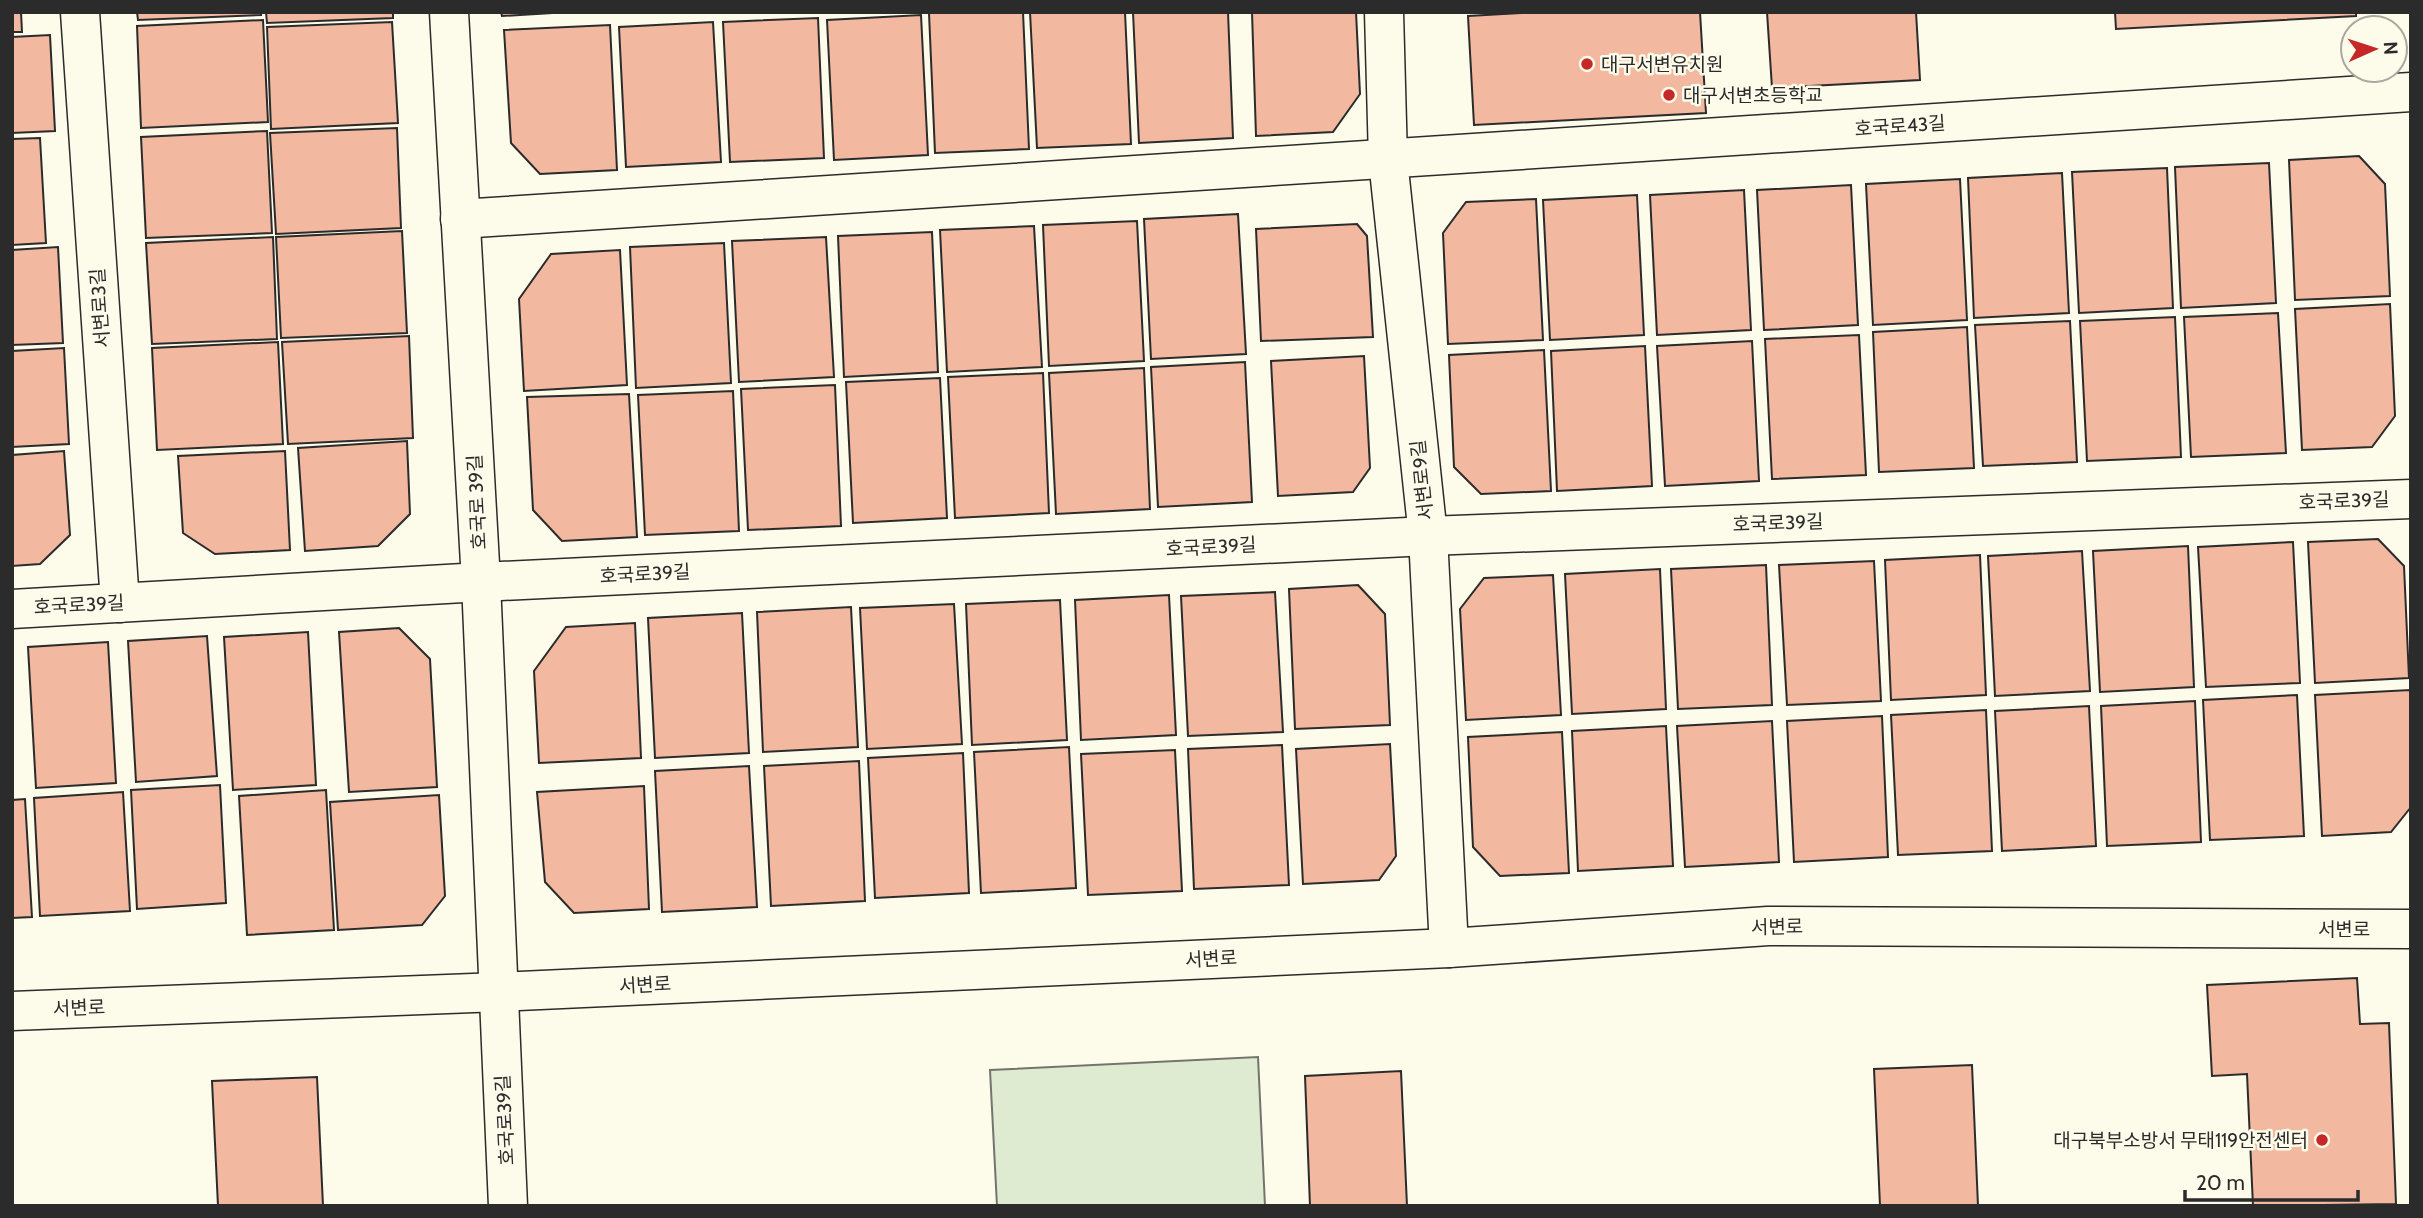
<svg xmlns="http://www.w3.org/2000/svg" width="2423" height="1218" font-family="Cabin,'Noto Sans KR',sans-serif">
<rect width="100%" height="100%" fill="#fdfbea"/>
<path fill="#deebd1" stroke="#74746e" stroke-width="2" d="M1258,1057l7,149h-268l-7,-136z"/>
<g fill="#f2b8a0" stroke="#2b2b2b" stroke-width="2">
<path d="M12,12h9l1,20h-10z"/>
<path d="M137,12h124v3l-123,5z"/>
<path d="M266,12h127v6l-126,5z"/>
<path d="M501,12h68l-67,4z"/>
<path d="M1023,12l6,137 -94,4 -6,-140z"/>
<path d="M1030,12h95l6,132 -94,4z"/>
<path d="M1133,12h95l5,126 -94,5z"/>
<path d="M1252,12h104l4,82 -27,38 -77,4z"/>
<path d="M1538,12h162l6,101 -232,12 -6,-109z"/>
<path d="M1767,12h149l4,68 -148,8z"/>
<path d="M2115,12h241v4l-240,13z"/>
<path d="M921,15l7,140 -94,5 -7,-140z"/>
<path d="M818,18l6,140 -94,4 -7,-140z"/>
<path d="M263,20l5,102 -127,6 -4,-102z"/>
<path d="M392,22l6,101 -127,6 -4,-102z"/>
<path d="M713,22l8,140 -95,5 -7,-140z"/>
<path d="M610,25l7,145 -77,4 -29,-31 -7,-113z"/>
<path d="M50,35l5,96 -43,2v-96z"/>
<path d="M397,128l4,100 -125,6 -6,-101z"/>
<path d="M267,131l5,102 -126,5 -5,-101z"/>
<path d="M40,138l6,105 -34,2v-106z"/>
<path d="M2359,156l26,28 5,112 -95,4 -6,-140z"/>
<path d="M2269,163l7,140 -95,5 -6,-141z"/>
<path d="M2167,168l6,140 -94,5 -7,-141z"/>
<path d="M2062,173l7,140 -95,5 -6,-140z"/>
<path d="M1960,179l7,141 -94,5 -7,-141z"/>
<path d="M1851,185l7,140 -94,5 -7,-140z"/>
<path d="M1744,190l7,140 -94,5 -7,-140z"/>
<path d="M1637,195l7,140 -94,5 -7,-140z"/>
<path d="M1536,199l7,141 -95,4 -5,-111 23,-31z"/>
<path d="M1238,214l8,140 -95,5 -7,-140z"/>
<path d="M1137,221l7,140 -95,5 -6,-141z"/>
<path d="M1357,224l10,12 6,101 -112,4 -5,-112z"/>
<path d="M1034,226l8,141 -95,5 -7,-142z"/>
<path d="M402,231l5,102 -126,5 -5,-101z"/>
<path d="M932,232l6,140 -94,5 -6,-141z"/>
<path d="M273,237l4,102 -125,5 -6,-101z"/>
<path d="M826,237l8,140 -95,5 -7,-141z"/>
<path d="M724,243l7,140 -95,5 -6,-141z"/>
<path d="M58,247l5,96 -51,2v-95z"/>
<path d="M620,250l7,135 -103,6 -5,-92 32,-45z"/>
<path d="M2390,304l5,112 -23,31 -70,3 -7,-141z"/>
<path d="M2278,313l8,140 -95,4 -7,-140z"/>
<path d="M2175,317l6,140 -94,4 -7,-140z"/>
<path d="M2070,321l7,141 -94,4 -8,-141z"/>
<path d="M1967,327l7,141 -95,4 -6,-140z"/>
<path d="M1859,335l7,140 -94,4 -7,-140z"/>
<path d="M409,336l4,102 -125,6 -6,-102z"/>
<path d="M1752,341l7,140 -94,5 -8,-140z"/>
<path d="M278,342l5,102 -126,6 -5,-102z"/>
<path d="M1645,346l7,140 -95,5 -6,-140z"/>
<path d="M64,348l5,96 -57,3v-96z"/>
<path d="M1544,350l7,141 -70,3 -27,-27 -5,-112z"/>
<path d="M1364,356l6,112 -17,24 -75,4 -7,-135z"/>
<path d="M1245,362l7,140 -94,5 -7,-140z"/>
<path d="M1144,368l6,141 -94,5 -7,-141z"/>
<path d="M1043,373l6,140 -94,5 -7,-141z"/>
<path d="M940,378l7,140 -94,5 -7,-141z"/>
<path d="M835,385l6,141 -93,4 -7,-141z"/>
<path d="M733,391l6,140 -94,4 -7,-140z"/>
<path d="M629,394l8,143 -75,4 -29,-31 -6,-113z"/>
<path d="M407,441l3,73 -32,32 -73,5 -7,-103z"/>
<path d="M64,451l6,84 -30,29 -28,2v-111z"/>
<path d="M285,451l5,99 -75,4 -32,-21 -5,-77z"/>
<path d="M2378,539l26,27 5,112 -94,5 -7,-141z"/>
<path d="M2293,542l7,141 -94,4 -8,-140z"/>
<path d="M2188,546l6,141 -94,5 -7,-141z"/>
<path d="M2082,551l8,140 -95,5 -7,-140z"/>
<path d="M1980,555l6,140 -95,5 -6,-140z"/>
<path d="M1874,561l7,140 -94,4 -8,-140z"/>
<path d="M1766,565l6,140 -94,4 -7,-140z"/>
<path d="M1660,569l6,140 -94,5 -7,-140z"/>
<path d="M1553,575l8,140 -95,5 -6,-111 24,-31z"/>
<path d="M1358,585l27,29 5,111 -95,4 -6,-140z"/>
<path d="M1275,592l8,140 -95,4 -7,-140z"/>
<path d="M1169,595l7,140 -95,5 -6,-140z"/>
<path d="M1060,600l7,140 -95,5 -6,-141z"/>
<path d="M954,604l8,140 -95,5 -7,-141z"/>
<path d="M851,607l7,140 -95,5 -6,-140z"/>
<path d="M742,613l7,140 -94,5 -7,-140z"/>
<path d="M635,623l6,135 -102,5 -5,-92 32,-44z"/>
<path d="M399,628l31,31 7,128 -88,5 -10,-160z"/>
<path d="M308,632l8,153 -83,5 -9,-153z"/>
<path d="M207,636l10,140 -81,6 -8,-141z"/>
<path d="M108,642l8,141 -80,5 -8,-141z"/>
<path d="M2410,690l1,117 -20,25 -69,4 -7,-141z"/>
<path d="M2297,695l7,141 -94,4 -7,-140z"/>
<path d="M2195,701l6,141 -94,4 -6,-140z"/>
<path d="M2089,706l7,140 -94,5 -7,-140z"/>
<path d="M1986,710l6,141 -94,4 -7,-140z"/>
<path d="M1882,716l6,141 -94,5 -7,-141z"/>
<path d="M1772,721l7,141 -94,5 -8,-141z"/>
<path d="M1666,726l7,140 -95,5 -6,-140z"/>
<path d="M1562,732l7,141 -69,3 -27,-29 -5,-110z"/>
<path d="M1390,744l6,112 -17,24 -76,4 -7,-135z"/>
<path d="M1282,745l7,140 -95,4 -6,-140z"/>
<path d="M1069,747l7,141 -95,5 -7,-141z"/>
<path d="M1175,750l7,141 -94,4 -7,-141z"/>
<path d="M963,753l6,140 -94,5 -7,-140z"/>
<path d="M859,761l6,140 -94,5 -7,-140z"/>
<path d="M749,766l8,141 -95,5 -7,-141z"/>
<path d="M220,785l6,118 -89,6 -6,-119z"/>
<path d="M644,786l5,123 -75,4 -29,-31 -8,-90z"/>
<path d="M326,790l8,140 -87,5 -8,-139z"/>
<path d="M123,792l7,119 -90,5 -6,-118z"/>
<path d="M439,795l6,101 -23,29 -84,5 -8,-128z"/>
<path d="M25,799l7,118 -20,1v-118z"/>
<path d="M2357,978l3,46 29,-1 7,181 -143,2 -6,-132 -35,2 -5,-91z"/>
<path d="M1972,1065l6,141h-98l-6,-137z"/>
<path d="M1401,1071l6,135h-97l-5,-130z"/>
<path d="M317,1077l6,129h-105l-6,-125z"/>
</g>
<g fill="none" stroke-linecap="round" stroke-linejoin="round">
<g stroke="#2b2b2b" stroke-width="41">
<g id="minor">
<path d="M80,12l40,591"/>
<path d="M449,12l32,570 27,624"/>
<path d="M1384,12l4,148 40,376 21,412"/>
<path d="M460,219l1951,-127"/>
<path d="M12,609l469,-27 947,-46 983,-37"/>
</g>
</g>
<g stroke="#2b2b2b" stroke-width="41">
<path id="tertiary" d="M12,1011l487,-19 950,-44 319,-22 643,3"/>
</g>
<use href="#minor" stroke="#fdfbea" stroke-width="38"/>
<use href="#tertiary" stroke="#fdfbea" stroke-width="38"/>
</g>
<g fill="#c62828" stroke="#fdfbea" stroke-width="2.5">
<circle cx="1587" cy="64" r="7"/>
<circle cx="1669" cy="95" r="7"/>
<circle cx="2322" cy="1140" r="7"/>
</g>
<g text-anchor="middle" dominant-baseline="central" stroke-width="5" stroke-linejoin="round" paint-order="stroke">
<g font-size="19" fill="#2b2b2b" stroke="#fdfbea" text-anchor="start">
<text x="1601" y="64">대구서변유치원</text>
<text x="1683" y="95">대구서변초등학교</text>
<text x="2308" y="1140" text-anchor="end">대구북부소방서 무태119안전센터</text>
</g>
<g font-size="19" fill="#2b2b2b" stroke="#fdfbea">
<text transform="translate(1900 126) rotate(-4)">호국로43길</text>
<text transform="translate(100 308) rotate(-94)">서변로3길</text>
<text transform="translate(1422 480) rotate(-96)">서변로9길</text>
<text transform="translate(2344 501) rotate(-2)">호국로39길</text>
<text transform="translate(477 502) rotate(-93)">호국로 39길</text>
<text transform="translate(1778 523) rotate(-2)">호국로39길</text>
<text transform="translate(1211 547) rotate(-3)">호국로39길</text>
<text transform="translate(645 574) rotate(-3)">호국로39길</text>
<text transform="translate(79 605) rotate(-3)">호국로39길</text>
<text transform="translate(1777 927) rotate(-1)">서변로</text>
<text x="2344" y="929">서변로</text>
<text transform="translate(1211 959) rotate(-3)">서변로</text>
<text transform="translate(645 985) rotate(-3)">서변로</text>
<text transform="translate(79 1008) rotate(-2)">서변로</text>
<text transform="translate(505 1120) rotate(-93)">호국로39길</text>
</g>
</g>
<rect width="2423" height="1218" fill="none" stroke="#2b2b2b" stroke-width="28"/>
<g transform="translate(2374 49) rotate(87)"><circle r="33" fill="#fdfbea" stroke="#a9a89e" stroke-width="2"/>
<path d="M0-5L12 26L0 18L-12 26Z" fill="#c62828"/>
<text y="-10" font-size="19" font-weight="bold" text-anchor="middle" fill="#2b2b2b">N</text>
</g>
<path d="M2185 1190v10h173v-10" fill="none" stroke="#2b2b2b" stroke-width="3.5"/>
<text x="2196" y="1190" font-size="21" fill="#2b2b2b" stroke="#fdfbea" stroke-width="5" paint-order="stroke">20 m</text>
</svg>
